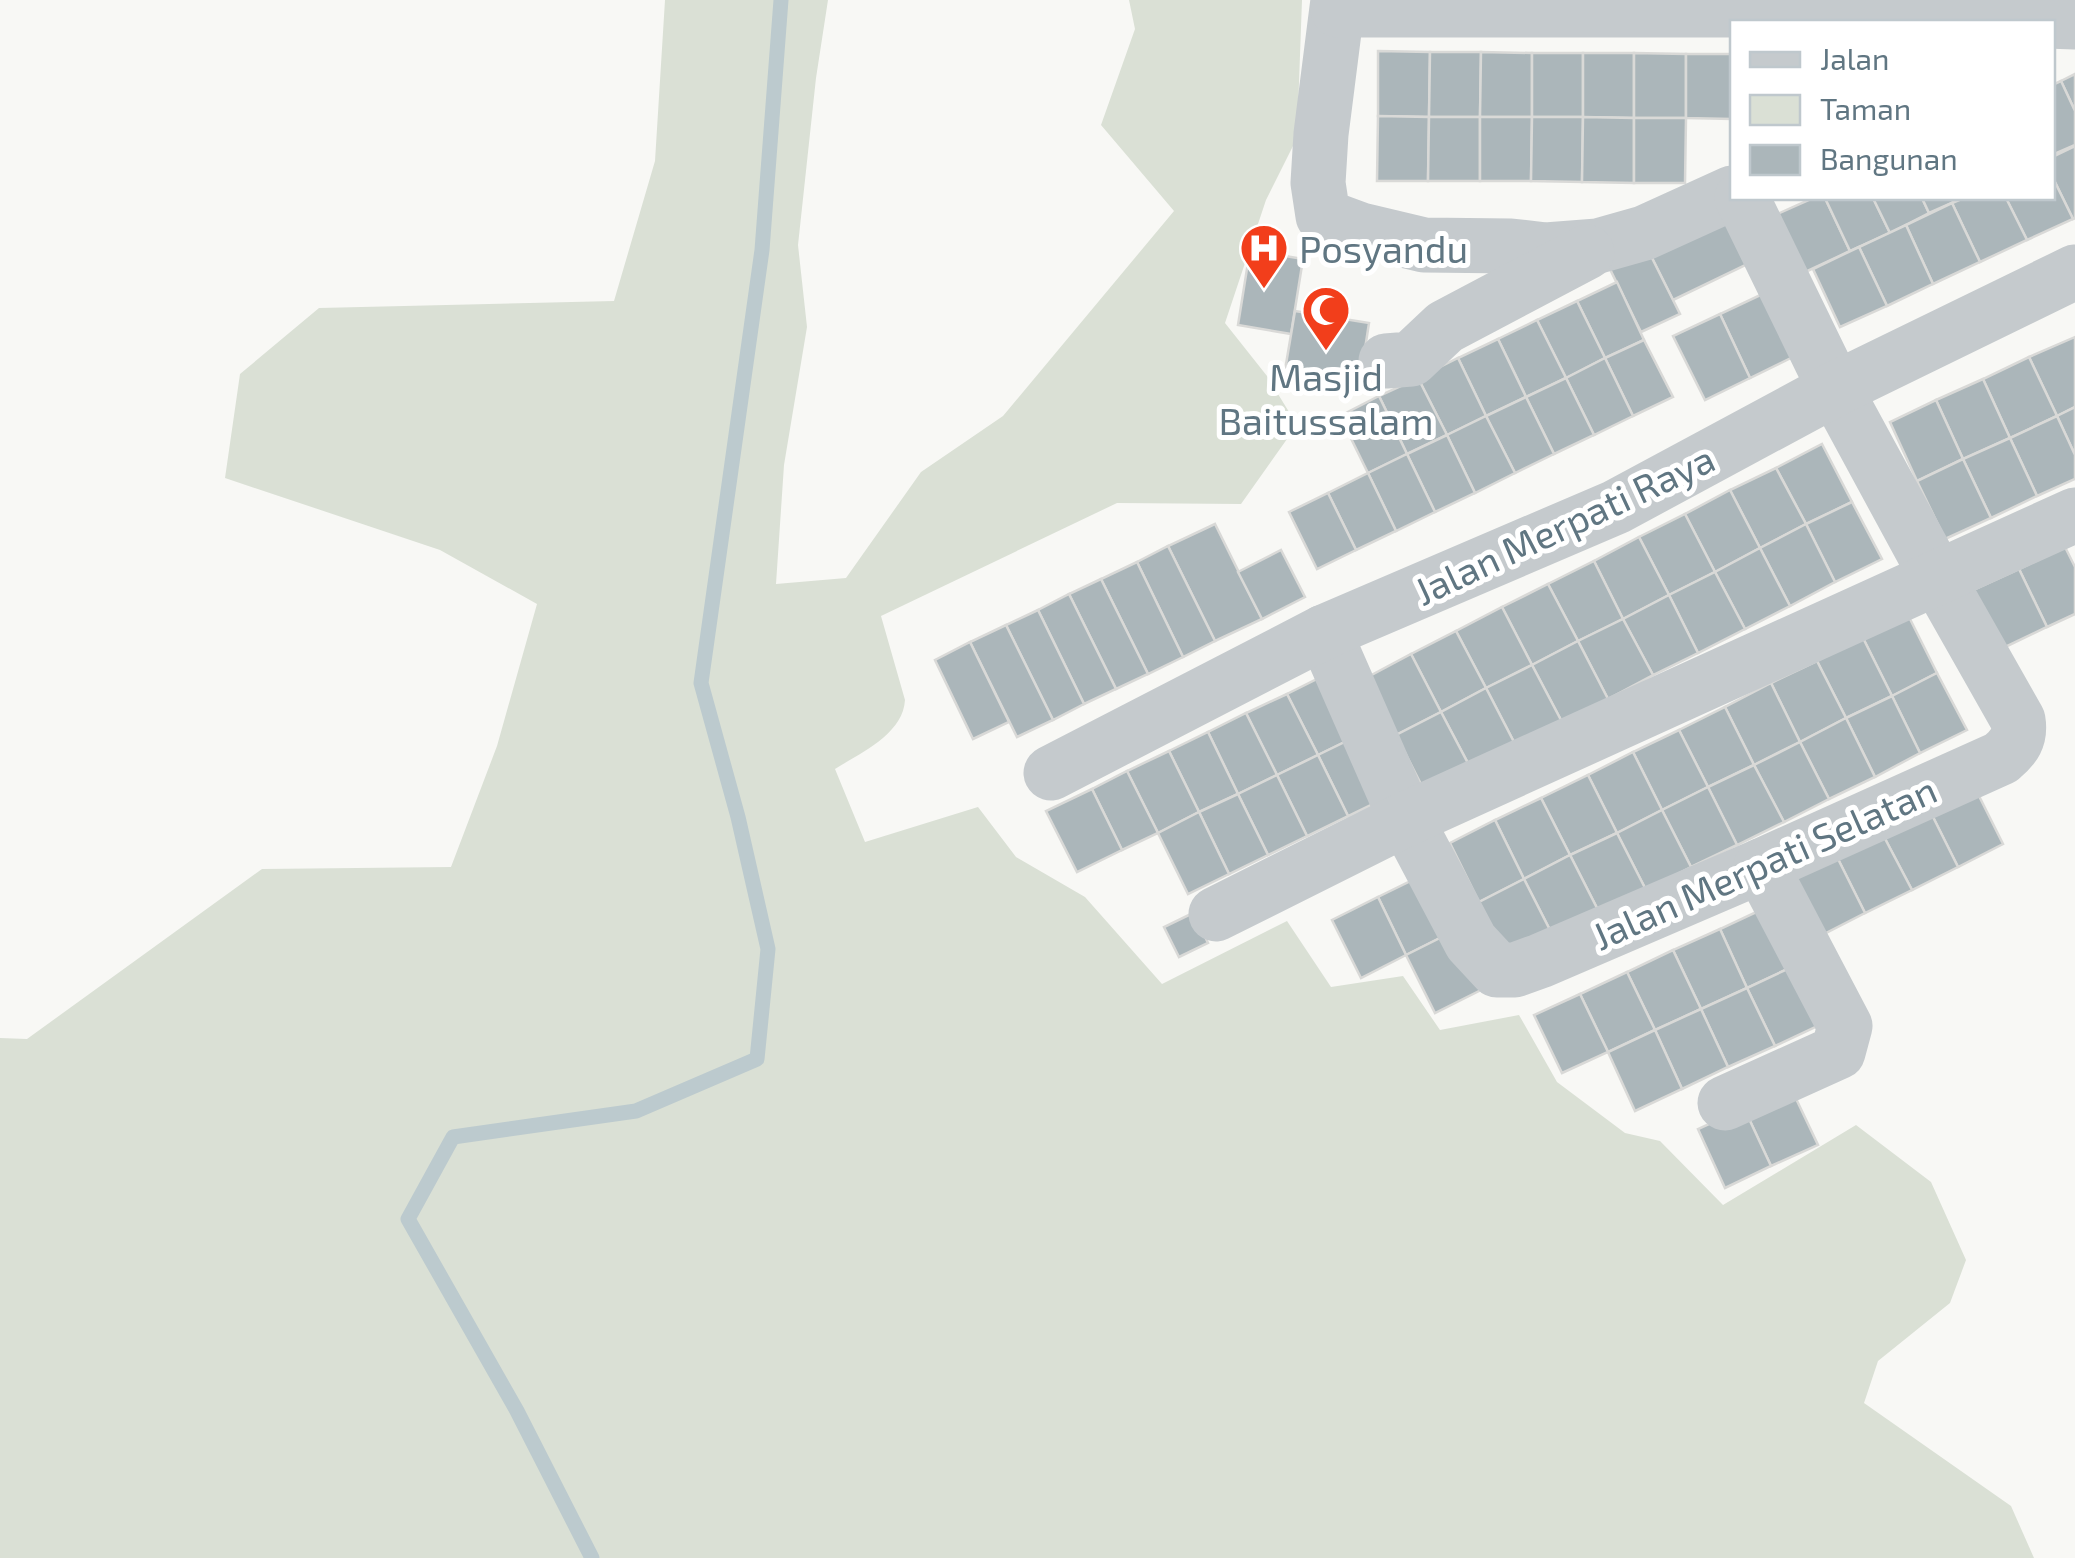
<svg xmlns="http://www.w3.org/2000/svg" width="2075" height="1558" font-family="'Exo 2',sans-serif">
<rect width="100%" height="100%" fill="#f8f8f5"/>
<path fill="#dae0d5" d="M665,0h163l-12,78 -18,167 9,82 -23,138 -8,119 70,-6 75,-106 82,-56 171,-205 -73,-86 34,-96 -6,-29h173l-5,138 -31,62 -41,123 42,53 30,49 -56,79 -124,-1 -236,113 24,84c-2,34 -43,52 -70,69l30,73 113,-35 38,50 69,40 77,87 125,-63 44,66 72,-11 37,54 79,-15 38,67 68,51 35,8 63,64 133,-80 75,57 35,78 -16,43 -72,58 -14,42 147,103 23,52h-2034v-520l27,1 235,-170 189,-2 46,-121 40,-142 -97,-54 -215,-72 15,-104 79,-66 295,-7 41,-140z"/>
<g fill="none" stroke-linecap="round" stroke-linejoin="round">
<path stroke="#bccace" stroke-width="15" d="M592,1558l-75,-147 -109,-192 45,-82 183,-26 121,-52 11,-110 -30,-132 -37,-134 61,-433 19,-250"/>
</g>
<g fill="#abb6ba" stroke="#d9d9d7" stroke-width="2.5">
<path d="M1378,51l52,1 -1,65 -51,-1z"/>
<path d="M1430,52h51l-1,65h-51z"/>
<path d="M1481,52l51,1v64h-52z"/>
<rect x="1532" y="53" width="51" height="64"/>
<path d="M1583,53h51v65l-51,-1z"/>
<path d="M1634,53l52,1v64h-52z"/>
<path d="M1686,54h46v65l-46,-1z"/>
<path d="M2075,74v37l-14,-30z"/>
<path d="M2061,81l14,30v34l-23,10v-70z"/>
<path d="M1378,116l51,1 -1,64h-51z"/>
<path d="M1429,117h51v64h-52z"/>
<path d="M1480,117h52l-1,64h-51z"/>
<path d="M1532,117h51l-1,65 -51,-1z"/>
<path d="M1583,117l51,1v65l-52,-1z"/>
<path d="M1634,118h52l-1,65h-51z"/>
<path d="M2075,146v72l-2,1 -21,-43v-19z"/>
<path d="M2052,176l21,43 -46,21 -21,-42h46z"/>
<path d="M1813,198h12l25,53 -49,23 -28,-58z"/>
<path d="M1825,198h48l17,35 -40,18z"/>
<path d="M1873,198h49l7,15 -39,20z"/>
<path d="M1922,198h41l-34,15z"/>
<path d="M1964,198h42l21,42 -47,22 -28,-59z"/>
<path d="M1952,203l28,59 -47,22 -27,-59z"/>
<path d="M1732,210l24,50 -83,40 -25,-50z"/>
<path d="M1906,225l27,59 -46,22 -28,-59z"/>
<path d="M1645,244l35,70 -39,18 -34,-69z"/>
<path d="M1859,247l28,59 -47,21 -27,-58z"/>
<path d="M1250,250l53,9 -12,75 -53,-9z"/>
<path d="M1617,282l27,58 -39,18 -28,-57z"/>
<path d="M1771,290l30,63 -51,25 -30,-64z"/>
<path d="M1577,301l28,57 -39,20 -29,-58z"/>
<path d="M1295,311l74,12 -8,52 -21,-4 -3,20 -54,-9z"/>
<path d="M1720,314l30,64 -45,22 -32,-64z"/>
<path d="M1537,320l29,58 -40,19 -28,-58z"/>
<path d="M2075,337v70l-18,9 -28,-59z"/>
<path d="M1498,339l28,58 -40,19 -28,-58z"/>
<path d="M1644,340l29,57 -40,19 -28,-58z"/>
<path d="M2029,357l28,59 -47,22 -27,-59z"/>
<path d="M1458,358l28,58 -39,19 -29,-57z"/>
<path d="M1605,358l28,58 -39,19 -28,-57z"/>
<path d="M1418,378l29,57 -40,19 -28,-58z"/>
<path d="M1566,378l28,57 -40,19 -28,-57z"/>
<path d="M1983,379l27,59 -47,21 -27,-59z"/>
<path d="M1379,396l28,58 -39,19 -28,-57z"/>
<path d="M1526,397l28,57 -39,19 -29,-57z"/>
<path d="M1936,400l27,59 -46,22 -27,-59z"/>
<path d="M2075,407v48l-18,-39z"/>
<path d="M1486,416l29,57 -40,20 -28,-58z"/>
<path d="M2057,416l18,39v24l-38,17 -27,-58z"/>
<path d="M1447,435l28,58 -40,19 -28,-58z"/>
<path d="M2010,438l27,58 -46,22 -28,-59z"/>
<path d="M1822,444l30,58 -46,22 -30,-56z"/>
<path d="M1407,454l28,58 -39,19 -28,-58z"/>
<path d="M1963,459l28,59 -46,21 -28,-58z"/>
<path d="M1776,468l30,56 -46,24 -30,-58z"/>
<path d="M1368,473l28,58 -40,19 -28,-57z"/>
<path d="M1730,490l30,58 -45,24 -30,-58z"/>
<path d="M1328,493l28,57 -39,19 -28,-57z"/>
<path d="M1852,502l30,57 -47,23 -29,-58z"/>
<path d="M1685,514l30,58 -46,23 -30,-58z"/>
<path d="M1215,524l47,95 -47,22 -47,-95z"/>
<path d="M1806,524l29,58 -45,24 -30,-58z"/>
<path d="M1639,537l30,58 -46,24 -29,-58z"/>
<path d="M1168,546l47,95 -32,16 -46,-95z"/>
<path d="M2065,547l10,20v47l-28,13 -28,-58z"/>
<path d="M1760,548l30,58 -45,23 -30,-57z"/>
<path d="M1281,550l24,47 -43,22 -24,-47z"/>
<path d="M1594,561l29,58 -45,22 -30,-57z"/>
<path d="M1137,562l46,95 -35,17 -47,-95z"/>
<path d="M2019,569l28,58 -46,22 -28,-59z"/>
<path d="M1715,572l30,57 -47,24 -29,-58z"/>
<path d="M1101,579l47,95 -32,15 -47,-95z"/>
<path d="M1548,584l30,57 -46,24 -30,-58z"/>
<path d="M1069,594l47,95 -32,15 -46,-94z"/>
<path d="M1669,595l29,58 -45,22 -30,-56z"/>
<path d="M1502,607l30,58 -46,23 -30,-57z"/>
<path d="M1038,610l46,94 -31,16 -47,-95z"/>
<path d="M1908,615l29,58 -45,23 -29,-58z"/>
<path d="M1623,619l30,56 -45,24 -30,-58z"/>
<path d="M1006,625l47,95 -36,17 -47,-95z"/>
<path d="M1456,631l30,57 -45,24 -30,-58z"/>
<path d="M1863,638l29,58 -46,22 -29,-57z"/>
<path d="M1578,641l30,58 -46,23 -30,-57z"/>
<path d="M970,642l39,80 -36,17 -38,-79z"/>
<path d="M1411,654l30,58 -45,23 -30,-57z"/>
<path d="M1817,661l29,57 -46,24 -29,-59z"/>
<path d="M1532,665l30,57 -46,24 -30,-58z"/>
<path d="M1937,673l30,57 -47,23 -28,-57z"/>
<path d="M1325,675l30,62 -37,18 -31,-61z"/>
<path d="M1771,683l29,59 -46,23 -29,-58z"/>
<path d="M1486,688l30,58 -45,23 -30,-57z"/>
<path d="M1287,694l31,61 -41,20 -31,-62z"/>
<path d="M1892,696l28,57 -45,24 -29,-59z"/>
<path d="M1725,707l29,58 -46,22 -29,-57z"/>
<path d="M1441,712l30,57 -46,23 -29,-57z"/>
<path d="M1246,713l31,62 -39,19 -30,-62z"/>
<path d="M1846,718l29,59 -46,22 -29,-57z"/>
<path d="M1679,730l29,57 -46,23 -29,-58z"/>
<path d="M1208,732l30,62 -39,18 -30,-61z"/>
<path d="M1355,737l30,61 -37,18 -30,-61z"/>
<path d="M1800,742l29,57 -45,23 -30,-57z"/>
<path d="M1169,751l30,61 -41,21 -31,-62z"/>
<path d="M1633,752l29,58 -45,23 -29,-58z"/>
<path d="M1318,755l30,61 -41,20 -30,-61z"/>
<path d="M1754,765l30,57 -47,23 -29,-58z"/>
<path d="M1127,771l31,62 -36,17 -30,-61z"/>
<path d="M1277,775l30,61 -39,19 -30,-61z"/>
<path d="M1588,775l29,58 -47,22 -29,-57z"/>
<path d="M1974,786l29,58 -45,23 -29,-58z"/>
<path d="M1708,787l29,58 -46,22 -29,-57z"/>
<path d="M1092,789l30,61 -45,22 -31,-61z"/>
<path d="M1238,794l30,61 -39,19 -30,-62z"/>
<path d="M1541,798l29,57 -46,24 -29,-59z"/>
<path d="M1929,809l29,58 -46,23 -30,-57z"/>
<path d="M1662,810l29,57 -45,23 -29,-57z"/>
<path d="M1199,812l30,62 -41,20 -30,-61z"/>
<path d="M1495,820l29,59 -45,23 -29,-59z"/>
<path d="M1617,833l29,57 -46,24 -30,-59z"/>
<path d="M1882,833l30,57 -47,23 -29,-58z"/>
<path d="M1570,855l30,59 -47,22 -29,-57z"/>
<path d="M1836,855l29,58 -45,23 -29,-58z"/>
<path d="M1423,875l29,57 -46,23 -28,-58z"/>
<path d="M1524,879l29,57 -45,23 -29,-57z"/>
<path d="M1378,897l28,58 -45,23 -29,-58z"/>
<path d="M1767,907l27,59 -47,22 -27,-59z"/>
<path d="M1193,913l15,30 -29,14 -15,-30z"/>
<path d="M1720,929l27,59 -46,21 -28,-59z"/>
<path d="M1452,932l29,58 -46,23 -29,-58z"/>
<path d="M1673,950l28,59 -46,21 -28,-58z"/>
<path d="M1794,966l28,58 -47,22 -28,-58z"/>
<path d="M1627,972l28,58 -47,22 -28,-58z"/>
<path d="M1747,988l28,58 -47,21 -27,-58z"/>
<path d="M1580,994l28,58 -46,21 -28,-58z"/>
<path d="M1701,1009l27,58 -46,22 -27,-59z"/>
<path d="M1655,1030l27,59 -47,22 -27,-59z"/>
<path d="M1790,1086l28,59 -47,21 -27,-58z"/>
<path d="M1744,1108l27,58 -46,22 -27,-59z"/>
</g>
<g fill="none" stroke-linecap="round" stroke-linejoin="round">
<g stroke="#c5cacd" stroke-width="55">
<path d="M1338,0l-17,134 -3,49 5,33 38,14 63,15 87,1 35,4 52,-4 46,-13 88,-40"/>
<path d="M1338,10h419l318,12"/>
<path d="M1386,361l25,-2 34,-32 142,-75"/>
<path d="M1324,632l82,187 65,123 26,28h18l25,-9 221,-95 240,-108c13,-11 20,-20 17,-38l-81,-143 -102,-188 -93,-191"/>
<path d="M1051,773l273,-141 292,-125 219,-118 240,-117"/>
<path d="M1216,914l190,-95 669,-304"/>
<path d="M1725,1103l113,-51 7,-26 -84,-160"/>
</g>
</g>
<defs>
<g id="hospital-pin" transform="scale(2.5)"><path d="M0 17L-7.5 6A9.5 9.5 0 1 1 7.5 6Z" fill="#f23e1b" stroke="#fff"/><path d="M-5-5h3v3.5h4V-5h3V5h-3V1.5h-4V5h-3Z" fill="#fff"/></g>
<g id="mosque-pin" transform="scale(2.5)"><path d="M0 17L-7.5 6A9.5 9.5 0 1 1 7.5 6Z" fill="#f23e1b" stroke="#fff"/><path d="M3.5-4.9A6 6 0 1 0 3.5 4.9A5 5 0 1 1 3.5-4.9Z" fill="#fff"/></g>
</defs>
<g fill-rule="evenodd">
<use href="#hospital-pin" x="1264" y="248"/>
<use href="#mosque-pin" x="1326" y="310"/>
</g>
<g text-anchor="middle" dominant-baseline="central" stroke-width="10" stroke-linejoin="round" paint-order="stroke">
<g font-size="38" fill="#607682" stroke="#fff" text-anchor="start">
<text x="1299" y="248">Posyandu</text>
<text x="1326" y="376" text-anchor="middle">Masjid<tspan x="1326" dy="44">Baitussalam</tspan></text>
</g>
<g font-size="38" fill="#607682" stroke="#fff">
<text transform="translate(1564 524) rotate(-25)">Jalan Merpati Raya</text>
<text transform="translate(1764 862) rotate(-24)">Jalan Merpati Selatan</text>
</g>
</g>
<rect x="1730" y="20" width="325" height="180" fill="#ffffff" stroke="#bfc8cd" stroke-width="2.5"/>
<rect x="1750" y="52" width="50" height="15" fill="#c5cacd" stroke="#bfc8cd" stroke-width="2.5"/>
<text x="1820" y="70" font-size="30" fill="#607682">Jalan</text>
<rect x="1750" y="95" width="50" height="30" fill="#dae0d5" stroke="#bfc8cd" stroke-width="2.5"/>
<text x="1820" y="120" font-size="30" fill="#607682">Taman</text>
<rect x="1750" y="145" width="50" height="30" fill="#abb6ba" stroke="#bfc8cd" stroke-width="2.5"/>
<text x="1820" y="170" font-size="30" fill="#607682">Bangunan</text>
</svg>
